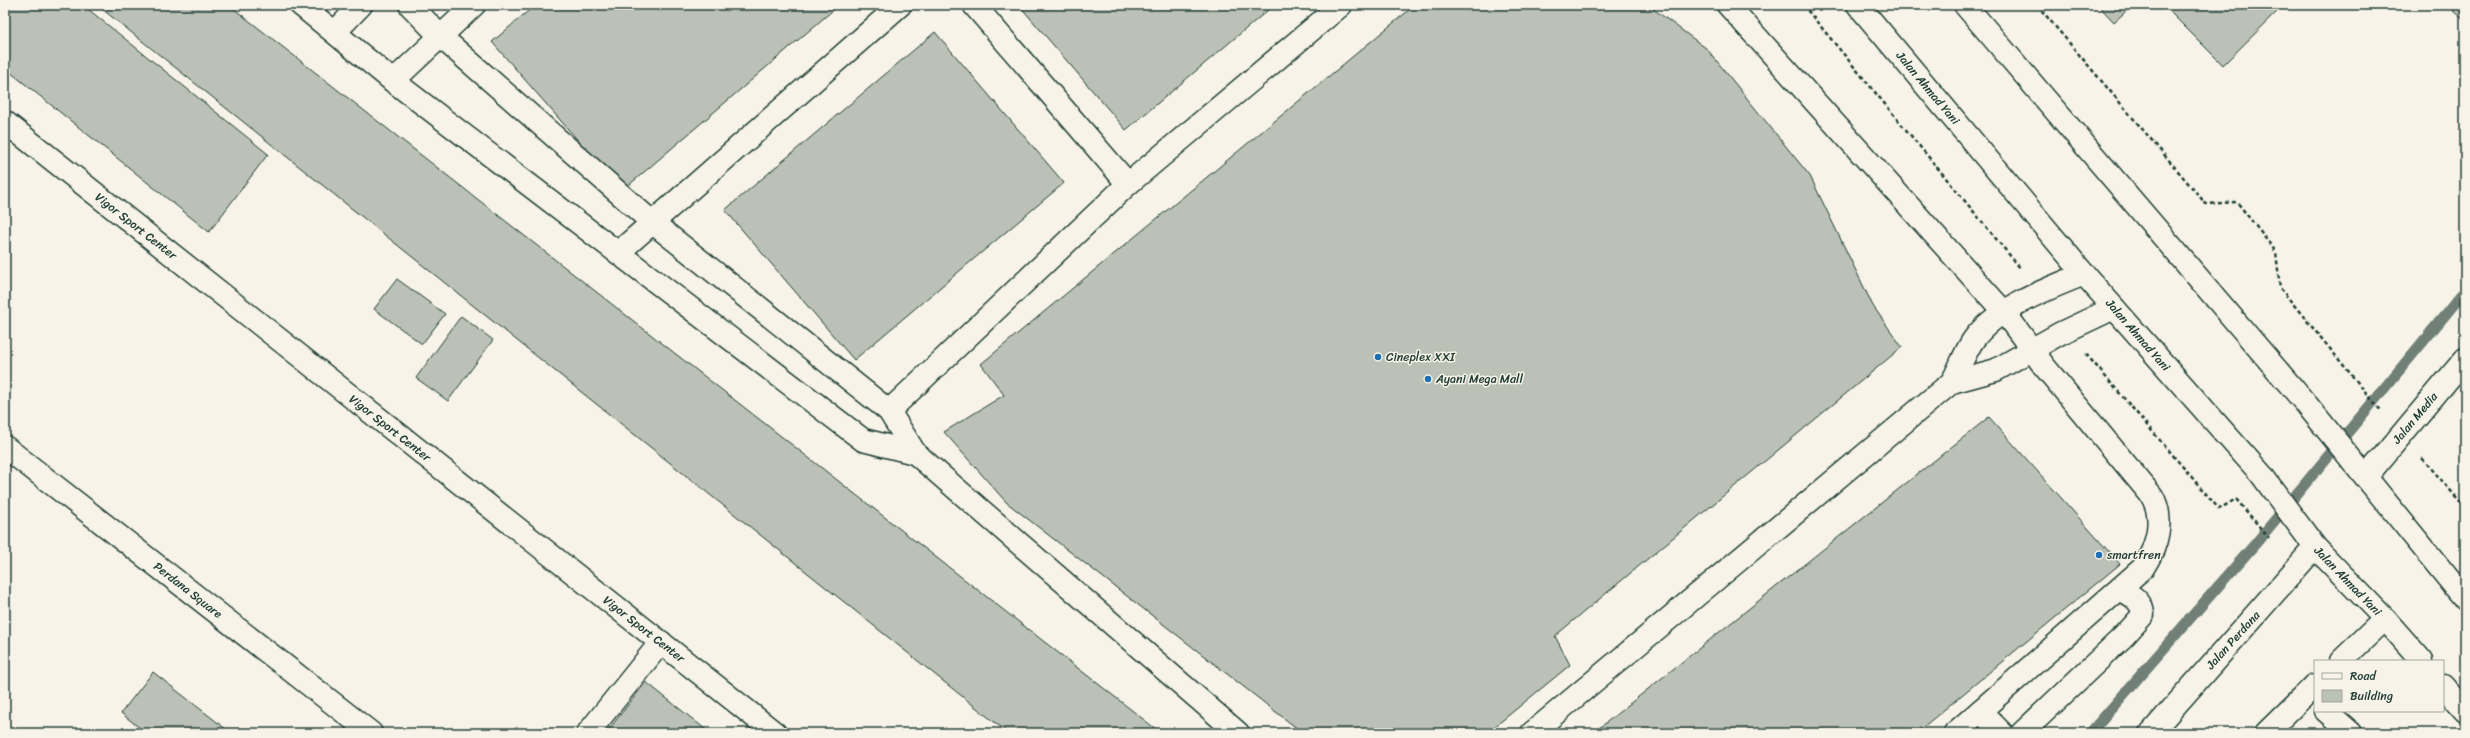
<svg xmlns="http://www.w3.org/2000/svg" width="2470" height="738" font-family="Sriracha,sans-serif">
<rect width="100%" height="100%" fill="#f7f3e8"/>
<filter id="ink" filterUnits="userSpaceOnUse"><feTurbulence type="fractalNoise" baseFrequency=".025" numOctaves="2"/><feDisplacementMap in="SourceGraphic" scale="8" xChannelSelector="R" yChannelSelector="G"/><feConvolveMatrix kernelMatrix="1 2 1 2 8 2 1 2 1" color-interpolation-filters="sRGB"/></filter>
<g filter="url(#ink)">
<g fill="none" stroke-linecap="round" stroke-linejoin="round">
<path stroke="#6f8077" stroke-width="11" d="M2090,733l166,-190 209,-252"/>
</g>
<g fill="#bbc1b6" stroke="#1f3d34">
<path d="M5,5h78l185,149 -59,78 -204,-164z"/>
<path d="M97,5h132l932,728h-153z"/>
<path d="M535,5h304l-217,186 -130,-149z"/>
<path d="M1019,5h255l-148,125z"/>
<path d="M1415,5h233l59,44 103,127 63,130 29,41 -347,289 15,29 -83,68h-184l-297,-231 -62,-70 60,-37 -23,-31z"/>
<path d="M2098,5h35l-19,17z"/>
<path d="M2163,5h119l1,1 -60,59z"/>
<path d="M2459,5h6v16l-12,-10z"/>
<path d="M935,32l129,151 -210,177 -129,-150z"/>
<path d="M397,279l48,35 -23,30 -48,-35z"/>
<path d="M461,316l32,24 -45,61 -32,-23z"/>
<path d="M1989,417l131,147 -204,169h-323z"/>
<path d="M153,672l78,61h-85l-25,-20z"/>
<path d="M646,682l64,51h-104z"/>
</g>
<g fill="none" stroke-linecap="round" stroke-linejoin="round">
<g stroke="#1f3d34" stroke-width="25">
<g id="minor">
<path d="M301,5l92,76 470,359 52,13"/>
<path d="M410,5l30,31 213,187 236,188 26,42 323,280"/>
<path d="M974,5l154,179"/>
<path d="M1728,5l276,307 40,54 108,130c13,23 5,51 -9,72l-188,165"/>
<path d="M335,32l26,-27"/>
<path d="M393,81l81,-76"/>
<path d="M5,122l770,611"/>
<path d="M619,252l281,-247"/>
<path d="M1952,382l44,-12 63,-36 55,-26"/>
<path d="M889,411l239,-227 213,-179"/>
<path d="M5,447l366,286"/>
<path d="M2366,477l99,-118"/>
<path d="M2341,661l44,-42"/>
<path d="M1980,711l22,22"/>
<path d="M2326,711l25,22"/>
<path d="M588,733l73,-91"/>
<path d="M1532,733l420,-351c8,-14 13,-31 22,-43 23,-32 76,-51 110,-65"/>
<path d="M2022,733l103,-98 18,-20c0,-14 -12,-20 -23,-26"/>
<path d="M2151,733l164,-186"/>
<path d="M2266,733l49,-48"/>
</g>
</g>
<g stroke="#1f3d34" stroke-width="25">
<g id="highway">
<path d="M1858,5l226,269 177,200 54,73 70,72 37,42"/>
<path d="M1965,5l342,400 158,194"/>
<path d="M2443,686l22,25"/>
</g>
</g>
<g stroke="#1f3d34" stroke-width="2.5" stroke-dasharray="4 3" stroke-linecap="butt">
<path d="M1803,5l218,264"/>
<path d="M2037,5l169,199 31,-2 39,50 4,36 102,124"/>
<path d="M2086,354l133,155 17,-10 33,39"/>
<path d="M2422,458l43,49"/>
</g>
<use href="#minor" stroke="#f7f3e8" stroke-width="22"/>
<use href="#highway" stroke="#f7f3e8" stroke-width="22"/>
</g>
</g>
<g fill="#1f6fb2" stroke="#f7f3e8" stroke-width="1.5">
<circle cx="1378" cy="357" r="4"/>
<circle cx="1428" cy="379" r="4"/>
<circle cx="2099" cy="555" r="4"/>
</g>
<g text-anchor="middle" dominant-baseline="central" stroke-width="3" stroke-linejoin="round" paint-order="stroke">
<g font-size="12" fill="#1f3d34" stroke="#f7f3e8">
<text transform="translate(1928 88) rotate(50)">Jalan Ahmad Yani</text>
<text transform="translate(136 226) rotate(38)">Vigor Sport Center</text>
<text transform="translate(2138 335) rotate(49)">Jalan Ahmad Yani</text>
<text transform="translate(2415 418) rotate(-50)">Jalan Media</text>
<text transform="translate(390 428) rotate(38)">Vigor Sport Center</text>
<text transform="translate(2348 581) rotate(46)">Jalan Ahmad Yani</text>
<text transform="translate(188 590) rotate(38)">Perdana Square</text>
<text transform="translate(644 629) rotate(38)">Vigor Sport Center</text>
<text transform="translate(2233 640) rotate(-48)">Jalan Perdana</text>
</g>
<g font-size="12" fill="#1f3d34" stroke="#f7f3e8" text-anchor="start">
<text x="1386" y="357">Cineplex XXI</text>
<text x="1436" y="379">Ayani Mega Mall</text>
<text x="2107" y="555">smartfren</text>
</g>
</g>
<rect width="2470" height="738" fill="none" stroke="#f7f3e8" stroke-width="20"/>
<rect x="10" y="10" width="2450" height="718" fill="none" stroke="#1f3d34" stroke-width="1.5" filter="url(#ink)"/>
<rect x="2314" y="660" width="130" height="52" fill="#f7f3e8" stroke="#a1aaa0"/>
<rect x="2322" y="673" width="20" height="6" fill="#f7f3e8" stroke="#a1aaa0"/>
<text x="2350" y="680" font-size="12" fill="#1f3d34">Road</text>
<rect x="2322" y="690" width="20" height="12" fill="#bbc1b6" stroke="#a1aaa0"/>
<text x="2350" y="700" font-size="12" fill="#1f3d34">Building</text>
</svg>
